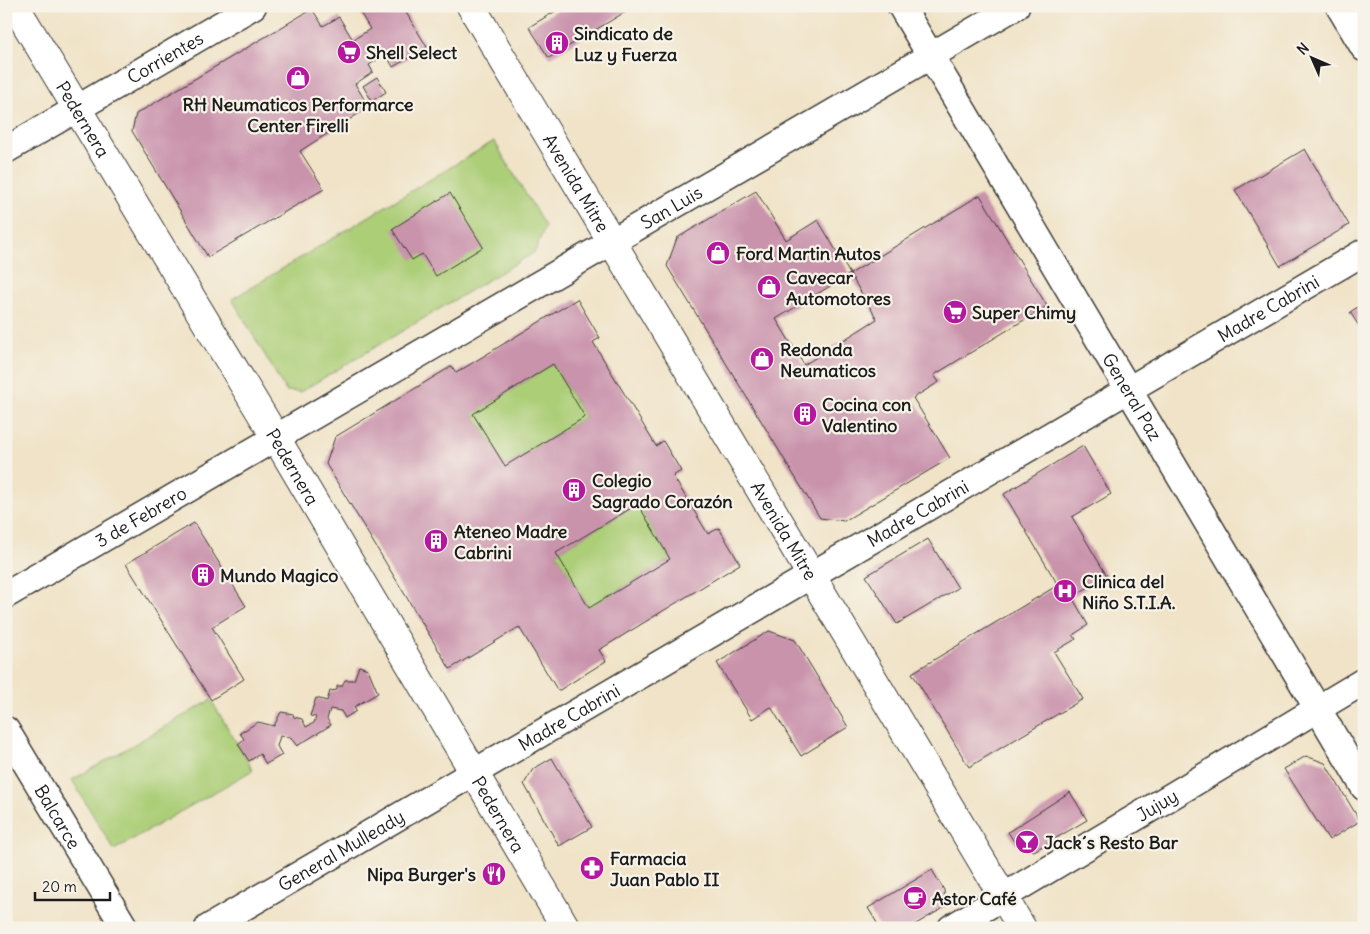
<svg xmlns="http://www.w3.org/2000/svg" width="1370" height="934" font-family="Delius,sans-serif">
<rect width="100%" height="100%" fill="#f7f3e8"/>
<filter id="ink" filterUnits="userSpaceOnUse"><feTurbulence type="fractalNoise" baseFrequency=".02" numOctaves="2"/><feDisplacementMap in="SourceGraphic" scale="10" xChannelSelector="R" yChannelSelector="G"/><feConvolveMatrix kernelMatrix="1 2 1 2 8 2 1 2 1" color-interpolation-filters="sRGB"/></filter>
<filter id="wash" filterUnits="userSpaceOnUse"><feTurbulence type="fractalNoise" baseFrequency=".0096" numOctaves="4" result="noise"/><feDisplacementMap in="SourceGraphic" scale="20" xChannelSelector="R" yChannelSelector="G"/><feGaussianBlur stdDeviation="1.12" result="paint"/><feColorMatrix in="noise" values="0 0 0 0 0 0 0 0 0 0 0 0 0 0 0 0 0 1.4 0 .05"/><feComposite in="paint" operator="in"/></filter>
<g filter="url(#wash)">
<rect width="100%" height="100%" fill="#f0e3c7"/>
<g fill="#acce77" stroke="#64754a">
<path d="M494,141l51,85 -10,26 -235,140 -14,-1 -54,-92z"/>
<path d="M553,364l32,53 -80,49 -32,-52z"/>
<path d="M638,504l32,55 -81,49 -33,-55z"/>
<path d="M211,700l42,70 -139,80 -42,-70z"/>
</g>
<g id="blocks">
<g fill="#c993ac" fill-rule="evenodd">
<path d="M356,6h46l25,41 -34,20 -7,-13 -17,11 4,7 -18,12 14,23 -69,44 24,38 -116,68 -76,-126 4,-17 176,-105 11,17 16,-9 14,23 17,-11z"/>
<path d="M564,6h71l-86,52 -20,-31z"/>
<path d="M377,77l9,15 -14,9 -9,-15z"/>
<path d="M1305,149l44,76 -69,41 -45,-76z"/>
<path d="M756,191l30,49 32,-20 32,54 130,-79 67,111 -113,69 5,7 -26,16 37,60 -106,63 -24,-3 -153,-252 10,-28zM850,274l27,45 -73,46 -28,-46z"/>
<path d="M450,193l33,54 -47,29 -14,-22 -10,6 -20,-31z"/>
<path d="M577,299l23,39 -7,4 63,104 7,-5 18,30 -8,5 35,58 11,-6 21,36 -141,86 7,11 -48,30 -39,-64 -69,42 -124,-205 9,-27 117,-71 4,7zM553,364l32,53 -80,49 -32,-52zM638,504l32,55 -81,49 -33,-55z"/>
<path d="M1364,303v31l-14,-22z"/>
<path d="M1083,446l28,48 -39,23 35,59 -35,21 16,28 -15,10 3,4 -22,13 29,47 -114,68 -57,-94 146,-88 -54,-91z"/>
<path d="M194,523l52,83 -34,21 32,52 -33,21 -85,-136z"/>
<path d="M928,539l30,49 -61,36 -31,-48z"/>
<path d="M769,631l26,9 53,87 -47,29 -30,-49 -19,12 -35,-56z"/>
<path d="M359,666l9,3 10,24 -24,14 2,4 -11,7 -4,-7 -11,-2 -3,10 4,6 -34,21 -7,-9 -10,-1 -3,10 5,9 -16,9 -6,-10 -11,7 -11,-17 6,-5 -4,-6 18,-11 16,4 7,-14 12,2 1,3 8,2 4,8 8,-4 2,-6 -6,-1 6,-18 11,3 3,-10 7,-1v-4h5l3,-6h9z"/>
<path d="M1306,756l19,7 35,58 -31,19 -45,-71z"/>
<path d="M552,758l40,69 -33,19 -35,-62 9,-15z"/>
<path d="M1070,792l17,28 -53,31 -19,-8 -7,-11z"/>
<path d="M932,870l12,20 1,17 -36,21h-29l-12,-20z"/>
</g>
</g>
</g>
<g filter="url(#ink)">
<use href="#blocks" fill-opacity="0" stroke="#3c3a36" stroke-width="1"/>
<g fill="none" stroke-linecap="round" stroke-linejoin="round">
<g stroke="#3c3a36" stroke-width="29">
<g id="minor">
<path id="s1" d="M901,6l463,781"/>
<path d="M1339,6l25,42"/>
<path id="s2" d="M6,150l247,-144"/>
<path id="s3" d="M6,595l1010,-589"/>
<path id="s4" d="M6,730l119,198"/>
<path id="s5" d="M208,928l1156,-676"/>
<path id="s6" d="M951,928l413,-247"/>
</g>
</g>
<g stroke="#3c3a36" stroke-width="30">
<g id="tertiary">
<path id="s7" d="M15,6l261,432 290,490"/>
</g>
</g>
<g stroke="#3c3a36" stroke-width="30">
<g id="secondary">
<path id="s8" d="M471,6l551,922"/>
</g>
</g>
<use href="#minor" stroke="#fff" stroke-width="26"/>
<use href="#tertiary" stroke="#fff" stroke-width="28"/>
<use href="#secondary" stroke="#fff" stroke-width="28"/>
</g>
</g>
<defs>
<g id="building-disc" transform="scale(1.25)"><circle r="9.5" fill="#b5179e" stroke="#f7f3e8"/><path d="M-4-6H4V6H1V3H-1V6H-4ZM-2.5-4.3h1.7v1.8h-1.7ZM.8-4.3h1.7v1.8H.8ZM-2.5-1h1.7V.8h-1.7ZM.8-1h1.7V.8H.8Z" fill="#fff"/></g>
<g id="supermarket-disc" transform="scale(1.25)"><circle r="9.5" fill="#b5179e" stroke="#f7f3e8"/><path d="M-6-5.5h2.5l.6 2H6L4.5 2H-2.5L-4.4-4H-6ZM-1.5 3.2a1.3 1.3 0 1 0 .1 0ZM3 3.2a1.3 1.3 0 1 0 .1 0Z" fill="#fff"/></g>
<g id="shop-disc" transform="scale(1.25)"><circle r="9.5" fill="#b5179e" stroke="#f7f3e8"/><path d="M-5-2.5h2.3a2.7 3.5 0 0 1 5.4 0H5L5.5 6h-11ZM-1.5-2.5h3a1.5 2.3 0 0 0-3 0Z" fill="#fff"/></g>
<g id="hospital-disc" transform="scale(1.25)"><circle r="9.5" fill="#b5179e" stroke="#f7f3e8"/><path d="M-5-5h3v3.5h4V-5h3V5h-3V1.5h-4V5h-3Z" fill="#fff"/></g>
<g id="bar-disc" transform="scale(1.25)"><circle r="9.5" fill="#b5179e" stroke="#f7f3e8"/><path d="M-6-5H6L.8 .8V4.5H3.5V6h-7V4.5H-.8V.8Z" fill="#fff"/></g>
<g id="pharmacy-disc" transform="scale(1.25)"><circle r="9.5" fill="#b5179e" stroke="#f7f3e8"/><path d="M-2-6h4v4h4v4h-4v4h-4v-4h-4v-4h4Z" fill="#fff"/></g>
<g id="restaurant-disc" transform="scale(1.25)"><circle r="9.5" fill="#b5179e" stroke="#f7f3e8"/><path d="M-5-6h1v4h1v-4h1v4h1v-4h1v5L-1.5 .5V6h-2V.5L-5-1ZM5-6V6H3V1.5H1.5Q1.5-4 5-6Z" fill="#fff"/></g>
<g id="cafe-disc" transform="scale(1.25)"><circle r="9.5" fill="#b5179e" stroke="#f7f3e8"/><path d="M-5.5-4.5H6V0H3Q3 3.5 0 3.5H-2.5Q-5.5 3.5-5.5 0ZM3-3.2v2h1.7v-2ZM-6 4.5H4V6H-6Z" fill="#fff"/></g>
</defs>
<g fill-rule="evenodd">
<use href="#building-disc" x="557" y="43"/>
<use href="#supermarket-disc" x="349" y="52"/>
<use href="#shop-disc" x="298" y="78"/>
<use href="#shop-disc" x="718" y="253"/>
<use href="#shop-disc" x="769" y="287"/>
<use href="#supermarket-disc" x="955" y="312"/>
<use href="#shop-disc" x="762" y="359"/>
<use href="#building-disc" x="805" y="414"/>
<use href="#building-disc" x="574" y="490"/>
<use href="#building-disc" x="436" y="541"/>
<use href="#building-disc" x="203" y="575"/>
<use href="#hospital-disc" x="1065" y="591"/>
<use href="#bar-disc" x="1027" y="842"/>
<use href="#pharmacy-disc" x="592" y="868"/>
<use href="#restaurant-disc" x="494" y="874"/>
<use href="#cafe-disc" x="915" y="898"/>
</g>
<g text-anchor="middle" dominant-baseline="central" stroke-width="4.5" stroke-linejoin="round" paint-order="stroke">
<g font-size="18" font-weight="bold" fill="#1c1c1c" stroke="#f7f3e8" text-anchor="start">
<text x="574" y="33">Sindicato de<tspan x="574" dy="21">Luz y Fuerza</tspan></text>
<text x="366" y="52">Shell Select</text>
<text x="298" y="104" text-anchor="middle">RH Neumaticos Performarce<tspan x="298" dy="21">Center Firelli</tspan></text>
<text x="736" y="253">Ford Martin Autos</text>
<text x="786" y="277">Cavecar<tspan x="786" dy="21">Automotores</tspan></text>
<text x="972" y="312">Super Chimy</text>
<text x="780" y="349">Redonda<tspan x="780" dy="21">Neumaticos</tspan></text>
<text x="822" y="404">Cocina con<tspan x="822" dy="21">Valentino</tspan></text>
<text x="592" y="480">Colegio<tspan x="592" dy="21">Sagrado Corazón</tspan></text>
<text x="454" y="531">Ateneo Madre<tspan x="454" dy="21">Cabrini</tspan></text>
<text x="220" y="575">Mundo Magico</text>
<text x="1082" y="581">Clinica del<tspan x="1082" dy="21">Niño S.T.I.A.</tspan></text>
<text x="1044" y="842">Jack´s Resto Bar</text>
<text x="610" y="858">Farmacia<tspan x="610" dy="21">Juan Pablo II</tspan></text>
<text x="476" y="874" text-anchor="end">Nipa Burger's</text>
<text x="932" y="898">Astor Café</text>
</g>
<g font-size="18" fill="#1c1c1c" stroke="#f7f3e8">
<text stroke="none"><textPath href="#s2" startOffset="184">Corrientes</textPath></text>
<text stroke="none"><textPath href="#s7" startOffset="132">Pedernera</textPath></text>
<text stroke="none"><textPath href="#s8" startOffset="206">Avenida Mitre</textPath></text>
<text stroke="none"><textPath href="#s3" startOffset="770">San Luis</textPath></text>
<text stroke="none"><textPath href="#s5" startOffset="1228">Madre Cabrini</textPath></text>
<text stroke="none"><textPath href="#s1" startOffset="454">General Paz</textPath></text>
<text stroke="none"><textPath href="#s7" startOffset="538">Pedernera</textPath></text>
<text stroke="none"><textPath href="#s5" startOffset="822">Madre Cabrini</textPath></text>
<text stroke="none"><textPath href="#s3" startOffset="156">3 de Febrero</textPath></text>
<text stroke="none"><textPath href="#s8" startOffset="611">Avenida Mitre</textPath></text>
<text stroke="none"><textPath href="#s5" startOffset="418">Madre Cabrini</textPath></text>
<text stroke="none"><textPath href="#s6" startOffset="240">Jujuy</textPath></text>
<text stroke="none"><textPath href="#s7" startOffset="942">Pedernera</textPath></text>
<text stroke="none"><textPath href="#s4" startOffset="101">Balcarce</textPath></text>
<text stroke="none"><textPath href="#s5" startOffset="154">General Mulleady</textPath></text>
</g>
</g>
<rect width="1370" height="934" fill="none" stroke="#f7f3e8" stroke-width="25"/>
<g transform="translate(1312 58) rotate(315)" stroke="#f7f3e8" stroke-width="4" paint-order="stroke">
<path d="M0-4L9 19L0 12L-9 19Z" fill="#1c1c1c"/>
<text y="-8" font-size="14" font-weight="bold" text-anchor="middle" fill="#1c1c1c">N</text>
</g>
<path d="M35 892v8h75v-8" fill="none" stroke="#1c1c1c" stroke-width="2.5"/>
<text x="42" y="892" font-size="15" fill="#1c1c1c" stroke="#f7f3e8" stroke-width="4" paint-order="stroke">20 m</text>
</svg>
